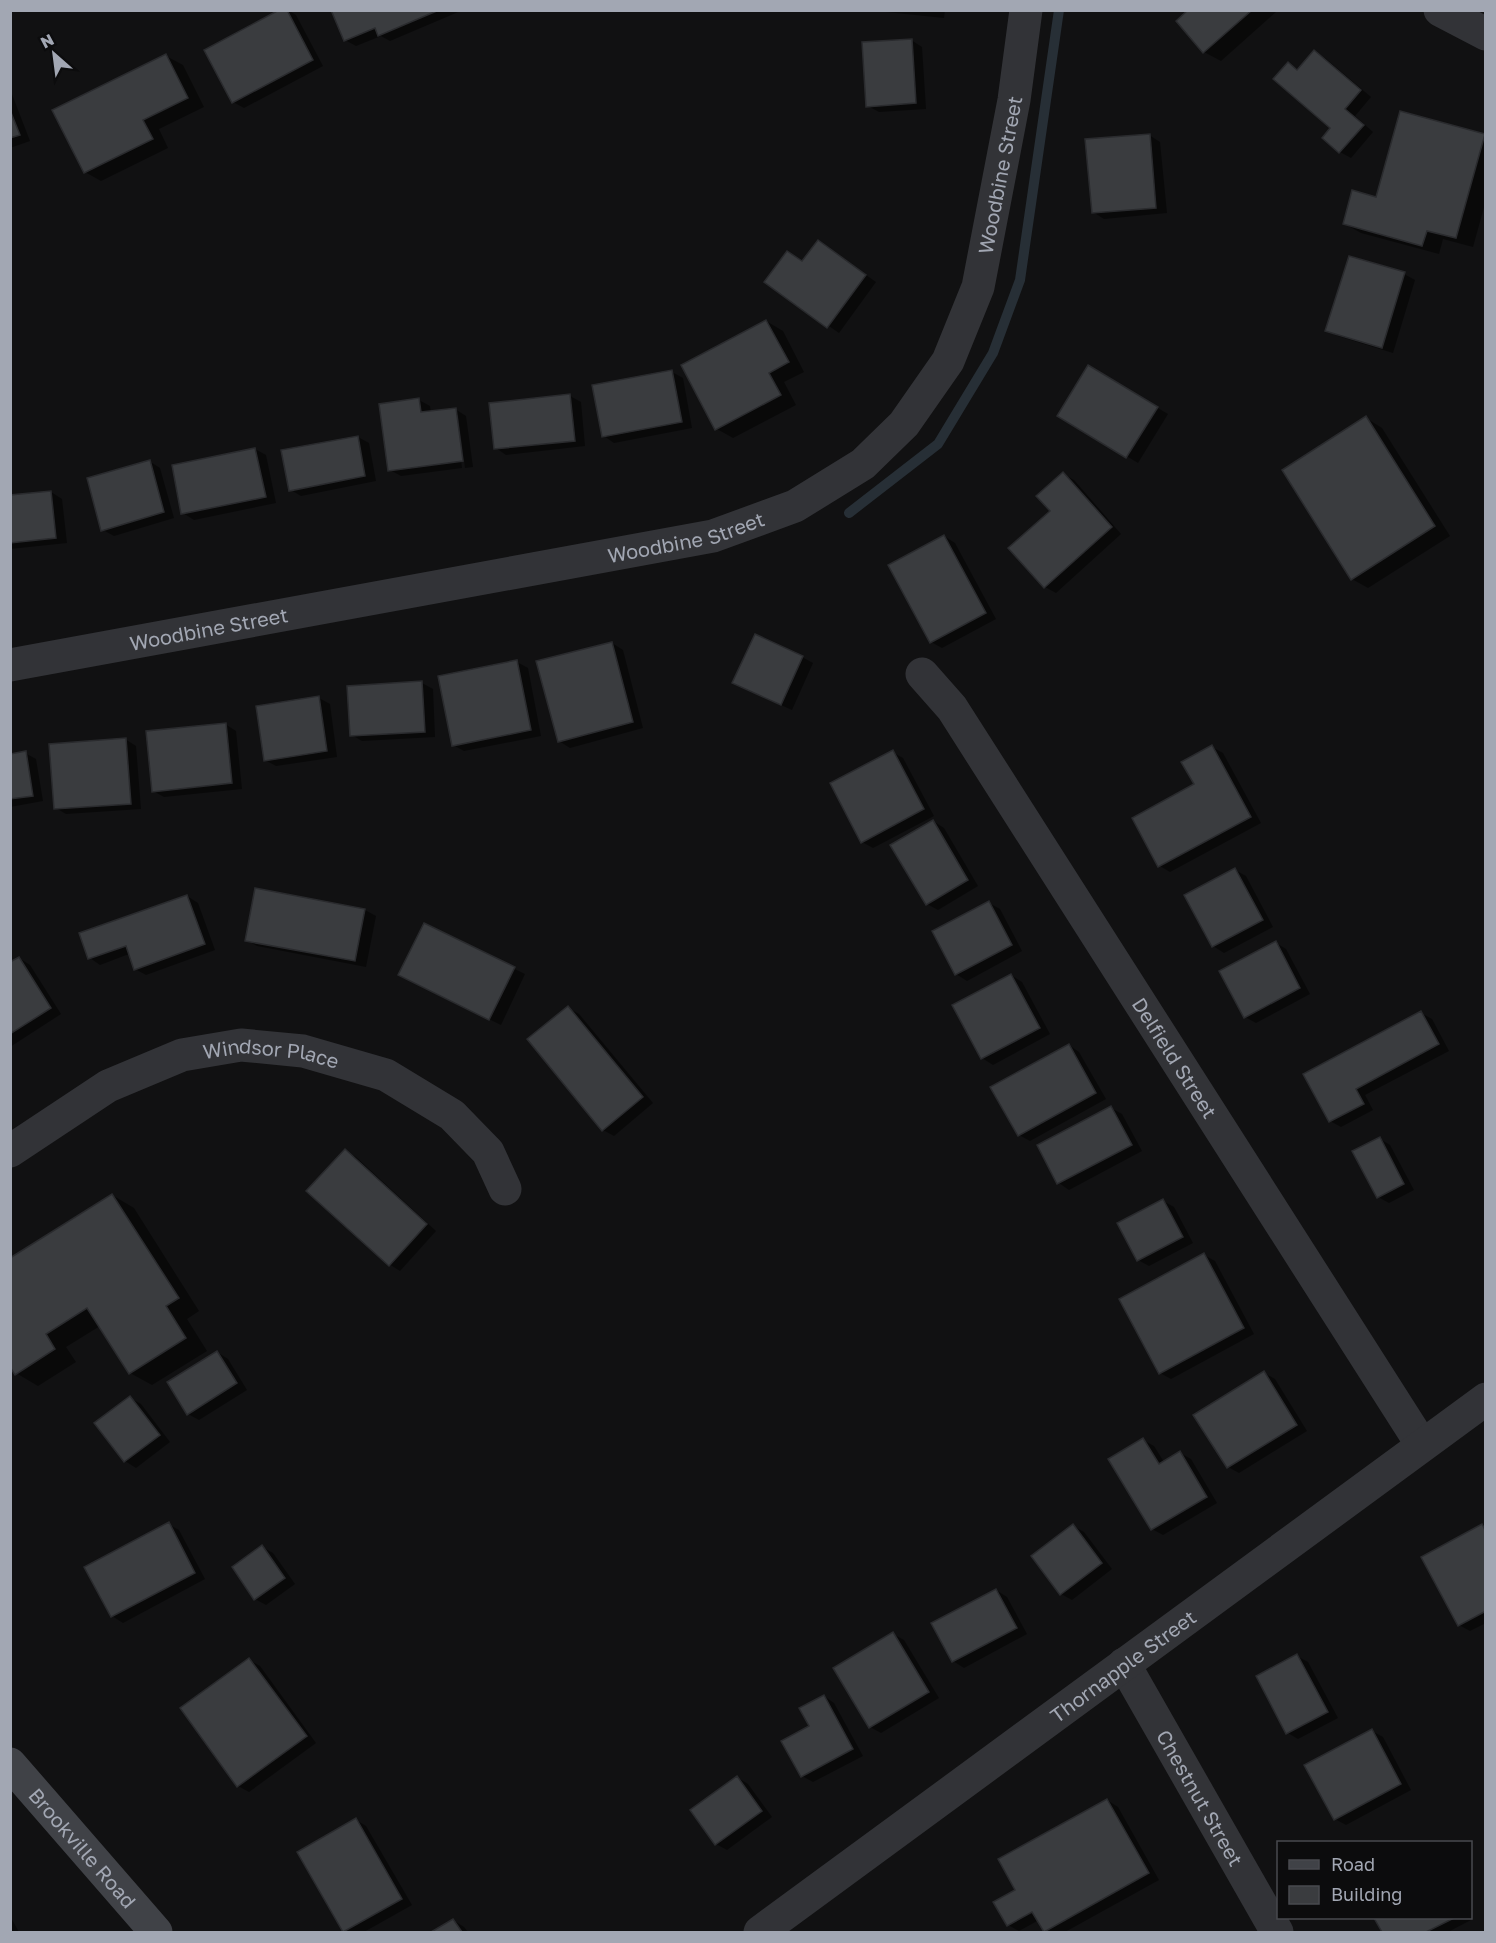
<svg xmlns="http://www.w3.org/2000/svg" width="1496" height="1943" font-family="'Golos Text',sans-serif">
<rect width="100%" height="100%" fill="#111112"/>
<g fill="#0007">
<path d="M282,10h6l8,5 27,51 -79,42 -11,-6z"/>
<path d="M333,10h130l-73,31 -9,-5 -25,10 -11,-6z"/>
<path d="M867,10h78l-1,8z"/>
<path d="M1191,10h84l1,2 -55,49 -17,-9z"/>
<path d="M911,40l11,7 4,62 -47,3 -11,-6z"/>
<path d="M1314,52l11,6 46,39 -16,19 18,16 -22,26 -11,-6 -16,-14 8,-10 -44,-64 11,6z"/>
<path d="M166,56l17,9 21,42 -45,22 9,19 -67,33 -16,-9z"/>
<path d="M10,89l20,52 -20,7z"/>
<path d="M1149,135l11,7 7,71 -63,6 -11,-7z"/>
<path d="M1484,135l2,1v64l-13,47 -30,-8 -4,15 -78,-21 -16,-9 32,-25z"/>
<path d="M819,242l57,40 -37,51 -73,-51 37,-20z"/>
<path d="M1404,274l11,6 -22,73 -55,-17 -11,-6z"/>
<path d="M766,321l17,10 21,41 -20,10 12,23 -63,33 -16,-9z"/>
<path d="M1088,367l80,47 -30,49 -79,-48z"/>
<path d="M672,372l11,6 9,50 -78,15 -10,-7z"/>
<path d="M570,396l11,6 4,44 -79,9 -10,-7z"/>
<path d="M419,400l11,6 1,7 24,-4 11,7 7,51 -8,1 -7,-53h-3l7,53 -61,8 -11,-6z"/>
<path d="M1366,418l16,10 68,108 -82,52 -16,-9z"/>
<path d="M358,437l11,6 7,38 -75,15 -10,-6z"/>
<path d="M255,449l11,6 10,48 -82,17 -11,-7z"/>
<path d="M149,461l11,7 14,50 -60,18 -11,-6z"/>
<path d="M1063,474l11,6 47,54 -65,59 -11,-6 -35,-39 42,-37z"/>
<path d="M51,492l11,7 5,44 -57,6v-52z"/>
<path d="M944,536l11,7 41,76 -54,29 -11,-6z"/>
<path d="M612,643l11,7 20,78 -73,20 -11,-7z"/>
<path d="M802,657l11,6 -21,47 -47,-21z"/>
<path d="M517,662l11,6 13,68 -77,15 -11,-6z"/>
<path d="M422,683l11,6 2,48 -73,4 -10,-6z"/>
<path d="M319,698l11,6 7,53 -61,9 -11,-6z"/>
<path d="M225,724l11,7 6,58 -78,8 -11,-6z"/>
<path d="M125,739l11,7 5,63 -75,5 -10,-6z"/>
<path d="M1212,747l11,6 38,70 -91,49 -10,-6z"/>
<path d="M892,752l11,6 31,58 -61,32 -11,-6z"/>
<path d="M25,753l11,6 7,42 -33,6v-52z"/>
<path d="M933,821l11,7 34,58 -40,24 -11,-6z"/>
<path d="M1235,870l11,6 27,51 -49,26 -11,-7z"/>
<path d="M187,896l11,7 17,47 -69,25 -11,-6 -6,-15 -29,11 -10,-7z"/>
<path d="M989,903l11,6 22,42 -55,30 -11,-7z"/>
<path d="M365,910l11,6 -10,51 -109,-21 -10,-6z"/>
<path d="M425,925l100,49 -24,51 -90,-44z"/>
<path d="M1276,943l10,6 24,45 -54,29 -11,-6z"/>
<path d="M19,958l11,7 31,49 -51,33v-83z"/>
<path d="M1011,975l11,7 28,52 -57,31 -11,-7z"/>
<path d="M568,1008l11,6 74,89 -39,33 -11,-6z"/>
<path d="M1421,1013l11,6 17,32 -84,44 8,15 -32,17 -11,-6 -25,-47z"/>
<path d="M1069,1045l10,7 27,47 -76,42 -11,-6z"/>
<path d="M1111,1108l11,6 20,37 -73,39 -10,-7 -20,-37z"/>
<path d="M1380,1139l10,6 24,45 -25,13 -11,-6z"/>
<path d="M345,1151l11,6 80,74 -36,40 -11,-7z"/>
<path d="M112,1195l22,13 65,103 -12,8 20,32 -55,34 -22,-12 -30,-47 -34,21 10,15 -38,24 -22,-13z"/>
<path d="M1163,1201l11,6 19,36 -44,23 -11,-6z"/>
<path d="M1204,1255l11,6 39,73 -83,45 -11,-6z"/>
<path d="M217,1352l11,7 19,31 -48,30 -11,-6z"/>
<path d="M1264,1373l11,6 32,52 -68,42 -11,-6z"/>
<path d="M130,1398l11,6 29,38 -34,26 -11,-7 -28,-37z"/>
<path d="M1143,1440l11,6 10,16 16,-9 11,6 26,44 -54,32 -11,-6z"/>
<path d="M168,1524l11,6 26,49 -82,44 -11,-7 -26,-48z"/>
<path d="M1073,1526l11,6 28,37 -40,31 -11,-6z"/>
<path d="M1481,1526l5,3v94l-16,8 -11,-6z"/>
<path d="M262,1547l11,6 22,31 -29,21 -11,-6z"/>
<path d="M996,1590l11,7 20,37 -63,34 -11,-7z"/>
<path d="M893,1634l11,6 35,58 -58,35 -11,-6z"/>
<path d="M1297,1656l11,6 30,56 -40,21 -10,-6z"/>
<path d="M249,1660l11,6 56,77 -67,49 -11,-6z"/>
<path d="M824,1696l10,7 29,53 -50,26 -11,-6 9,-49z"/>
<path d="M1372,1731l11,6 28,53 -65,35 -11,-6z"/>
<path d="M738,1778l10,6 24,33 -45,33 -11,-6z"/>
<path d="M1107,1800l11,7 41,73 -94,52h-18l-8,-12 -20,11 -11,-6 9,-34z"/>
<path d="M356,1820l10,6 46,79 -48,27h-18l-2,-1z"/>
<path d="M10,1916l9,16h-9z"/>
<path d="M1375,1918h95l1,2 -23,12h-65z"/>
<path d="M453,1920l11,7 4,5h-34z"/>
</g>
<g fill="none" stroke-linecap="round" stroke-linejoin="round">
<path stroke="#272f36" stroke-width="10" d="M849,513l89,-69 55,-91 27,-73 39,-270"/>
</g>
<g fill="#3a3c3f" stroke="#2a2b2e" stroke-width="1.5">
<path d="M279,10h8l26,50 -81,43 -28,-53z"/>
<path d="M331,10h108l-61,26 -3,-8 -31,13z"/>
<path d="M1188,10h64l-49,43 -27,-32z"/>
<path d="M912,39l4,64 -50,4 -4,-65z"/>
<path d="M1314,50l47,40 -16,19 19,16 -25,28 -17,-15 8,-10 -57,-49 15,-17 9,8z"/>
<path d="M166,54l22,44 -45,22 10,19 -69,34 -32,-63z"/>
<path d="M10,110l10,25 -10,3z"/>
<path d="M1400,111l85,23 -29,104 -29,-7 -5,15 -79,-22 9,-34 24,7z"/>
<path d="M1150,134l6,74 -64,5 -7,-74z"/>
<path d="M818,240l48,35 -39,53 -63,-46 23,-31 15,10z"/>
<path d="M1349,256l56,16 -23,76 -57,-17z"/>
<path d="M766,320l23,42 -20,11 12,22 -66,35 -34,-65z"/>
<path d="M1088,365l70,42 -32,51 -69,-42z"/>
<path d="M672,370l10,52 -80,15 -10,-52z"/>
<path d="M570,394l5,47 -81,8 -5,-46z"/>
<path d="M419,398l2,14 35,-4 7,53 -75,10 -9,-67z"/>
<path d="M1366,416l69,110 -84,54 -69,-110z"/>
<path d="M358,436l7,40 -76,15 -8,-41z"/>
<path d="M255,448l11,49 -85,17 -9,-49z"/>
<path d="M150,460l14,52 -63,19 -14,-53z"/>
<path d="M1063,472l49,55 -68,61 -36,-40 42,-37 -14,-15z"/>
<path d="M51,491l5,47 -46,5v-48z"/>
<path d="M944,535l42,78 -56,30 -42,-78z"/>
<path d="M755,634l48,22 -22,49 -49,-22z"/>
<path d="M612,642l21,80 -75,20 -22,-81z"/>
<path d="M517,660l14,70 -79,16 -14,-70z"/>
<path d="M422,681l3,51 -75,4 -3,-50z"/>
<path d="M319,696l8,55 -63,10 -8,-55z"/>
<path d="M226,723l6,60 -80,9 -6,-61z"/>
<path d="M126,738l5,66 -77,5 -5,-65z"/>
<path d="M1212,745l39,72 -93,50 -26,-49 62,-34 -13,-22z"/>
<path d="M893,750l31,59 -63,34 -31,-60z"/>
<path d="M26,751l7,45 -23,3v-45z"/>
<path d="M933,820l35,60 -42,25 -36,-60z"/>
<path d="M1235,868l28,52 -51,27 -28,-52z"/>
<path d="M255,888l110,21 -10,52 -110,-20z"/>
<path d="M187,895l18,49 -71,26 -8,-24 -38,13 -9,-26z"/>
<path d="M989,901l23,44 -57,30 -23,-44z"/>
<path d="M424,923l91,44 -26,53 -91,-45z"/>
<path d="M1276,941l24,47 -56,30 -25,-47z"/>
<path d="M19,957l32,51 -41,26v-72z"/>
<path d="M1011,974l29,54 -59,31 -29,-54z"/>
<path d="M568,1006l75,91 -41,34 -75,-92z"/>
<path d="M1421,1011l18,33 -83,45 8,15 -35,18 -26,-48z"/>
<path d="M1069,1044l27,49 -78,43 -28,-49z"/>
<path d="M1111,1106l21,39 -75,39 -20,-39z"/>
<path d="M1380,1137l24,47 -27,14 -25,-47z"/>
<path d="M345,1149l82,75 -38,42 -83,-75z"/>
<path d="M112,1194l67,104 -13,8 20,32 -57,36 -42,-66 -41,26 9,15 -40,26 -5,-8v-109z"/>
<path d="M1163,1199l20,38 -46,24 -20,-38z"/>
<path d="M1204,1253l40,75 -85,46 -40,-75z"/>
<path d="M217,1351l20,32 -50,32 -20,-33z"/>
<path d="M1264,1371l33,54 -70,43 -34,-53z"/>
<path d="M130,1396l30,39 -36,27 -30,-39z"/>
<path d="M1143,1438l16,26 21,-13 27,46 -56,33 -43,-71z"/>
<path d="M169,1522l26,51 -84,44 -27,-50z"/>
<path d="M1073,1524l29,39 -42,32 -29,-39z"/>
<path d="M1482,1524l4,8v79l-28,15 -37,-69z"/>
<path d="M262,1545l23,33 -31,22 -22,-33z"/>
<path d="M996,1589l21,39 -65,34 -21,-39z"/>
<path d="M893,1632l36,60 -60,36 -36,-60z"/>
<path d="M1297,1654l31,58 -42,22 -30,-58z"/>
<path d="M249,1658l58,78 -70,51 -57,-79z"/>
<path d="M824,1695l29,54 -52,28 -20,-36 28,-15 -10,-18z"/>
<path d="M1372,1729l29,55 -67,36 -30,-55z"/>
<path d="M737,1776l25,35 -47,34 -25,-35z"/>
<path d="M1107,1799l42,74 -105,59 -12,-20 -25,14 -14,-24 22,-12 -17,-31z"/>
<path d="M356,1818l46,81 -59,33 -46,-80z"/>
<path d="M1374,1918h80l-28,14h-44z"/>
<path d="M453,1919l9,13h-31z"/>
</g>
<g fill="none" stroke-linecap="round" stroke-linejoin="round">
<g stroke="#323337" stroke-width="33">
<path d="M1440,10l46,24"/>
<path id="s1" d="M10,665l703,-129 82,-30 68,-42 41,-40 44,-63 30,-74 36,-187 12,-90"/>
<path id="s2" d="M922,674l30,34 470,737"/>
<path id="s3" d="M10,1151l98,-65 74,-31 59,-10 62,6 83,24 66,40 36,37 17,37"/>
<path id="s4" d="M1124,1664l153,268"/>
<path id="s5" d="M760,1932l726,-533"/>
</g>
<path stroke="#404247" stroke-width="33" id="s6" d="M10,1764l146,168"/>
</g>
<g text-anchor="middle" dominant-baseline="central" stroke-width="6" stroke-linejoin="round" paint-order="stroke">
<g font-size="20" fill="#a2a7b3" stroke="#0c0c0d">
<text stroke="none"><textPath href="#s1" startOffset="1210">Woodbine Street</textPath></text>
<text stroke="none"><textPath href="#s1" startOffset="688">Woodbine Street</textPath></text>
<text stroke="none"><textPath href="#s1" startOffset="202">Woodbine Street</textPath></text>
<text stroke="none"><textPath href="#s2" startOffset="460">Delfield Street</textPath></text>
<text stroke="none"><textPath href="#s3" startOffset="288">Windsor Place</textPath></text>
<text stroke="none"><textPath href="#s5" startOffset="450">Thornapple Street</textPath></text>
<text stroke="none"><textPath href="#s4" startOffset="154">Chestnut Street</textPath></text>
<text stroke="none"><textPath href="#s6" startOffset="111">Brookville Road</textPath></text>
</g>
</g>
<rect width="1496" height="1943" fill="none" stroke="#a2a7b3" stroke-width="24"/>
<rect x="1277" y="1841" width="195" height="78" fill="#0c0c0d" stroke="#484a4f" stroke-width="1.5"/>
<rect x="1289" y="1860" width="30" height="9" fill="#404247" stroke="#484a4f" stroke-width="1.5"/>
<text x="1331" y="1871" font-size="18" fill="#a2a7b3">Road</text>
<rect x="1289" y="1886" width="30" height="18" fill="#3a3c3f" stroke="#484a4f" stroke-width="1.5"/>
<text x="1331" y="1901" font-size="18" fill="#a2a7b3">Building</text>
<g transform="translate(54 54) rotate(332)" stroke="#0c0c0d" stroke-width="4.5" paint-order="stroke">
<path d="M0-4.5L10 22L0 15L-10 22Z" fill="#a2a7b3"/>
<text y="-9" font-size="16" font-weight="bold" text-anchor="middle" fill="#a2a7b3">N</text>
</g>
</svg>
